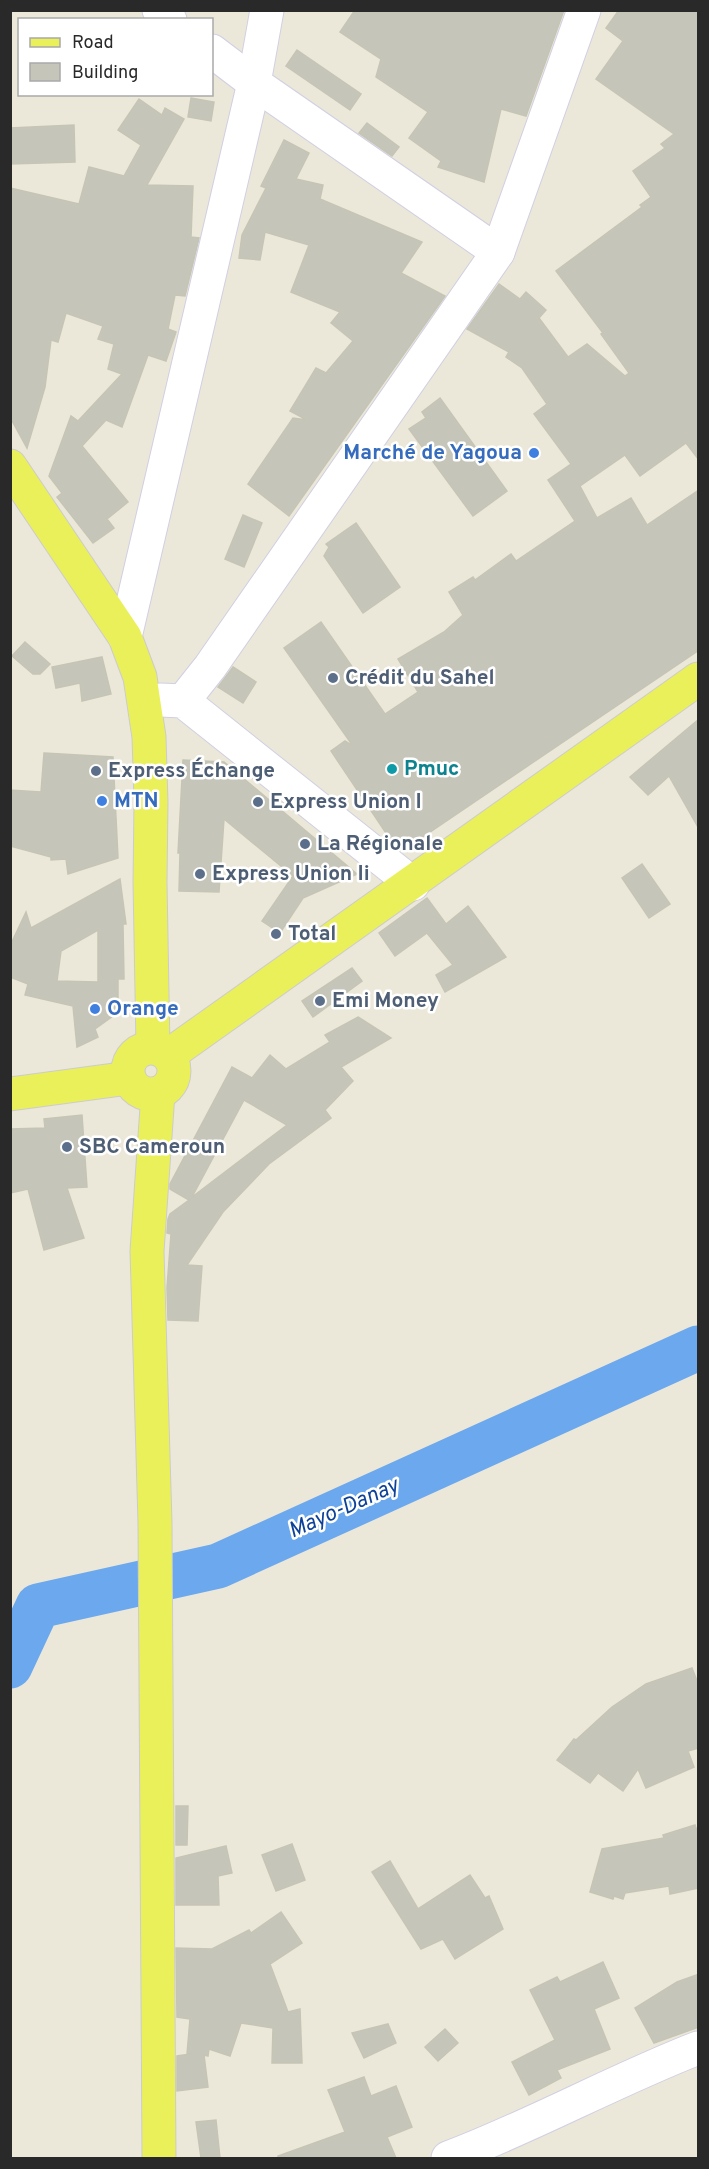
<svg xmlns="http://www.w3.org/2000/svg" width="709" height="2169" font-family="Overpass,sans-serif">
<rect width="100%" height="100%" fill="#ebe8da"/>
<g fill="none" stroke-linecap="round" stroke-linejoin="round">
<path stroke="#6ca8ee" stroke-width="45" d="M10,1666l28,-60 180,-40 480,-218"/>
</g>
<g fill="#c6c5ba" stroke="#c6c5b4" stroke-width="1.5" fill-rule="evenodd">
<path d="M355,10h209l-38,106 -25,-7 -17,73 -46,-15 3,-6 -32,-23 19,-26 -52,-35 5,-18 -41,-27z"/>
<path d="M619,10h80v450l-13,-17 -46,33 -15,-21 -45,31 17,32 34,-20 16,27 52,-35v160l-297,201 -8,-6 -63,-94 14,-10 8,5 -69,-98 37,-26 64,92 33,-22 -20,-33 46,-27 19,-17 -14,-23 24,-15 2,3 36,-26 5,7 59,-40 -27,-41 23,-16 -37,-50 13,-10 -25,-36 -16,-11 3,-5 -42,-23 32,-45 21,15 6,-7 20,18 -7,8 29,39 19,-13 38,32 4,-3 -28,-39 2,-1 -47,-62 86,-64 -2,-2 11,-8 -18,-26 32,-23 -4,-4 13,-10 -78,-55 27,-38 -17,-13z"/>
<path d="M297,50l64,44 -11,16 -64,-44z"/>
<path d="M191,98l23,4 -3,19 -23,-4z"/>
<path d="M139,99l23,16 3,-7 19,11 -37,66 46,1 -2,51 8,1 -14,58 -10,-1 -7,34 8,3 -10,29 -18,-6 -26,72 -16,-7 -24,26 46,56 -21,17 7,9 -21,15 -36,-46 5,-4 -13,-17 22,-60 7,5 44,-47 -14,-5 6,-25 -16,-5 5,-13 -37,-13 -8,29 -7,-2 -6,47 -18,61 -17,-31v-229l69,16 10,-37 35,9 17,-31 -23,-15z"/>
<path d="M367,123l32,24 -7,9 -33,-23z"/>
<path d="M74,125l1,37 -65,2v-36z"/>
<path d="M284,140l25,13 -13,26 27,6 -3,14 102,43 -21,31 44,23 -156,220 -41,-32 45,-66 14,2 -17,-9 26,-43 10,5 27,-32 -22,-18 9,-11 -49,-20 18,-47 -44,-13 -5,28 -21,-2 3,-23 24,-47 -5,-2z"/>
<path d="M440,398l67,93 -34,25 -64,-87 17,-11 -4,-6z"/>
<path d="M243,515l19,8 -18,44 -19,-8z"/>
<path d="M356,523l44,64 -37,26 -39,-57 5,-9 -3,-3z"/>
<path d="M25,642l25,22 -10,10h-7l-21,-18z"/>
<path d="M102,657l9,37 -29,7 -2,-18 -24,5 -4,-21z"/>
<path d="M233,667l23,15 -13,21 -25,-16z"/>
<path d="M699,719v110l-30,-53 -21,19 -18,-18z"/>
<path d="M44,753l69,4 5,101 -50,16 -2,-15 -15,1v-3l-41,-11v-56l31,2z"/>
<path d="M183,760l41,2 133,112 -54,24 -23,35 -18,-12 31,-45 -69,-57 -5,73 -40,-1 1,-38h-2z"/>
<path d="M642,864l28,40 -21,14 -27,-40z"/>
<path d="M120,879l6,45h-3l1,55h-6v23l-5,14 -18,13 3,8 -21,10 -4,-41 -48,-11 3,-11 -18,-7v-31l16,-34 5,16zM98,930v52l-41,-1 4,-30z"/>
<path d="M427,898l19,26 22,-18 38,51 -61,35 -9,-17 17,-10 -26,-32 -32,23 -16,-23z"/>
<path d="M352,968l10,13 -49,36 -11,-16z"/>
<path d="M358,1017l33,21 -50,29 12,14 -28,29 6,8 -62,46 -46,48 -36,53 15,1 -4,55 -30,-1 -1,-32 4,-54 -4,-1 1,-14 2,-5 19,-14 -19,-11v-5l62,-117 20,11 18,-23 16,14 44,-27 -5,-7zM244,1100l43,25 -95,72z"/>
<path d="M82,1115l5,72 -20,1 17,50 -40,12 -16,-61 -18,4v-64l35,-1 -1,-9z"/>
<path d="M692,1668l7,18v62l-11,3 6,16 -48,21 -8,-19 -15,22 -25,-18 -8,10 -33,-23 17,-21 2,1 36,-33 34,-23z"/>
<path d="M176,1806h12l-1,39h-11z"/>
<path d="M695,1825l4,12v51l-29,6 -1,-8 -44,7 -2,6 -9,-3 -1,3 -23,-7 12,-43 62,-11 -1,-3z"/>
<path d="M292,1844l13,36 -29,11 -14,-36z"/>
<path d="M226,1846l6,27 -14,3 1,29h-43v-47z"/>
<path d="M390,1861l28,48 52,-34 15,23 4,-2 14,33 -48,30 -12,-20 -22,10 -49,-77z"/>
<path d="M281,1912l21,31 -32,21 18,48 12,-3 2,54h-30l1,-35 -32,-5 -11,33 -21,-7 -1,7 -4,-1 4,32 -31,4v-35l14,-2h-4l3,-35 -13,-2 -1,-69 36,1 37,-19 2,3z"/>
<path d="M603,1962l16,36 -25,11 16,40 -53,21 4,8 -32,17 -17,-33 43,-22 -25,-50 27,-13 3,5z"/>
<path d="M699,1974v53l-45,16 -19,-35 42,-26z"/>
<path d="M388,2024l8,19 -32,15 -12,-25z"/>
<path d="M445,2029l13,14 -20,18 -13,-14z"/>
<path d="M364,2077l7,19 25,-10 16,41 -25,10 9,21h-118v-2l67,-24 -17,-42z"/>
<path d="M216,2120l4,38h-19l-5,-36z"/>
</g>
<g fill="none" stroke-linecap="round" stroke-linejoin="round">
<g stroke="#d1cfe2" stroke-width="35">
<g id="minor">
<path d="M159,10l11,10"/>
<path d="M212,51l42,32 244,169"/>
<path d="M125,637l129,-554 13,-73"/>
<path d="M160,700l23,1 230,183"/>
<path d="M183,701l27,-34 288,-415 86,-242"/>
<path d="M448,2158c85,-32 165,-77 250,-110"/>
</g>
</g>
<g stroke="#ccc" stroke-width="35">
<g id="major">
<path d="M10,466l115,171 15,40 9,60 2,65 -1,80 3,165"/>
<circle cx="151" cy="1071" r="23"/>
<path d="M169,1055l529,-376"/>
<path d="M158,1093l-11,158 8,272 4,635"/>
<path d="M10,1094l119,-16"/>
</g>
</g>
<use href="#minor" stroke="#fff" stroke-width="33"/>
<use href="#major" stroke="#eaf05a" stroke-width="33"/>
</g>
<g fill="#3f7fe0" stroke="#fff" stroke-width="2">
<circle cx="534" cy="453" r="6"/>
<circle cx="102" cy="801" r="6"/>
<circle cx="95" cy="1009" r="6"/>
</g>
<g fill="#5c6f8a" stroke="#fff" stroke-width="2">
<circle cx="333" cy="678" r="6"/>
<circle cx="96" cy="771" r="6"/>
<circle cx="258" cy="802" r="6"/>
<circle cx="305" cy="844" r="6"/>
<circle cx="200" cy="874" r="6"/>
<circle cx="276" cy="934" r="6"/>
<circle cx="320" cy="1001" r="6"/>
<circle cx="67" cy="1147" r="6"/>
</g>
<circle fill="#0f9aa8" stroke="#fff" stroke-width="2" cx="392" cy="769" r="6"/>
<g text-anchor="middle" dominant-baseline="central" stroke-width="5" stroke-linejoin="round" paint-order="stroke">
<g font-size="21" font-weight="bold" fill="#366cbe" stroke="#fff" text-anchor="start">
<text x="522" y="453" text-anchor="end">Marché de Yagoua</text>
<text x="114" y="801">MTN</text>
<text x="107" y="1009">Orange</text>
</g>
<g font-size="21" font-weight="bold" fill="#4e5e75" stroke="#fff" text-anchor="start">
<text x="345" y="678">Crédit du Sahel</text>
<text x="108" y="771">Express Échange</text>
<text x="270" y="802">Express Union I</text>
<text x="317" y="844">La Régionale</text>
<text x="212" y="874">Express Union Ii</text>
<text x="288" y="934">Total</text>
<text x="332" y="1001">Emi Money</text>
<text x="79" y="1147">SBC Cameroun</text>
</g>
<g font-size="21" font-weight="bold" fill="#0d838f" stroke="#fff" text-anchor="start">
<text x="404" y="769">Pmuc</text>
</g>
<g font-size="22" font-style="italic" fill="#0d4298" stroke="#fff">
<text transform="translate(344 1509) rotate(-24)">Mayo-Danay</text>
</g>
</g>
<rect width="709" height="2169" fill="none" stroke="#292929" stroke-width="24"/>
<rect x="18" y="18" width="195" height="78" fill="#ffffff" stroke="#a9a9a9" stroke-width="1.5"/>
<rect x="30" y="38" width="30" height="9" fill="#eaf05a" stroke="#a9a9a9" stroke-width="1.5"/>
<text x="72" y="48" font-size="18" fill="#292929">Road</text>
<rect x="30" y="63" width="30" height="18" fill="#c6c5ba" stroke="#a9a9a9" stroke-width="1.5"/>
<text x="72" y="78" font-size="18" fill="#292929">Building</text>
</svg>
